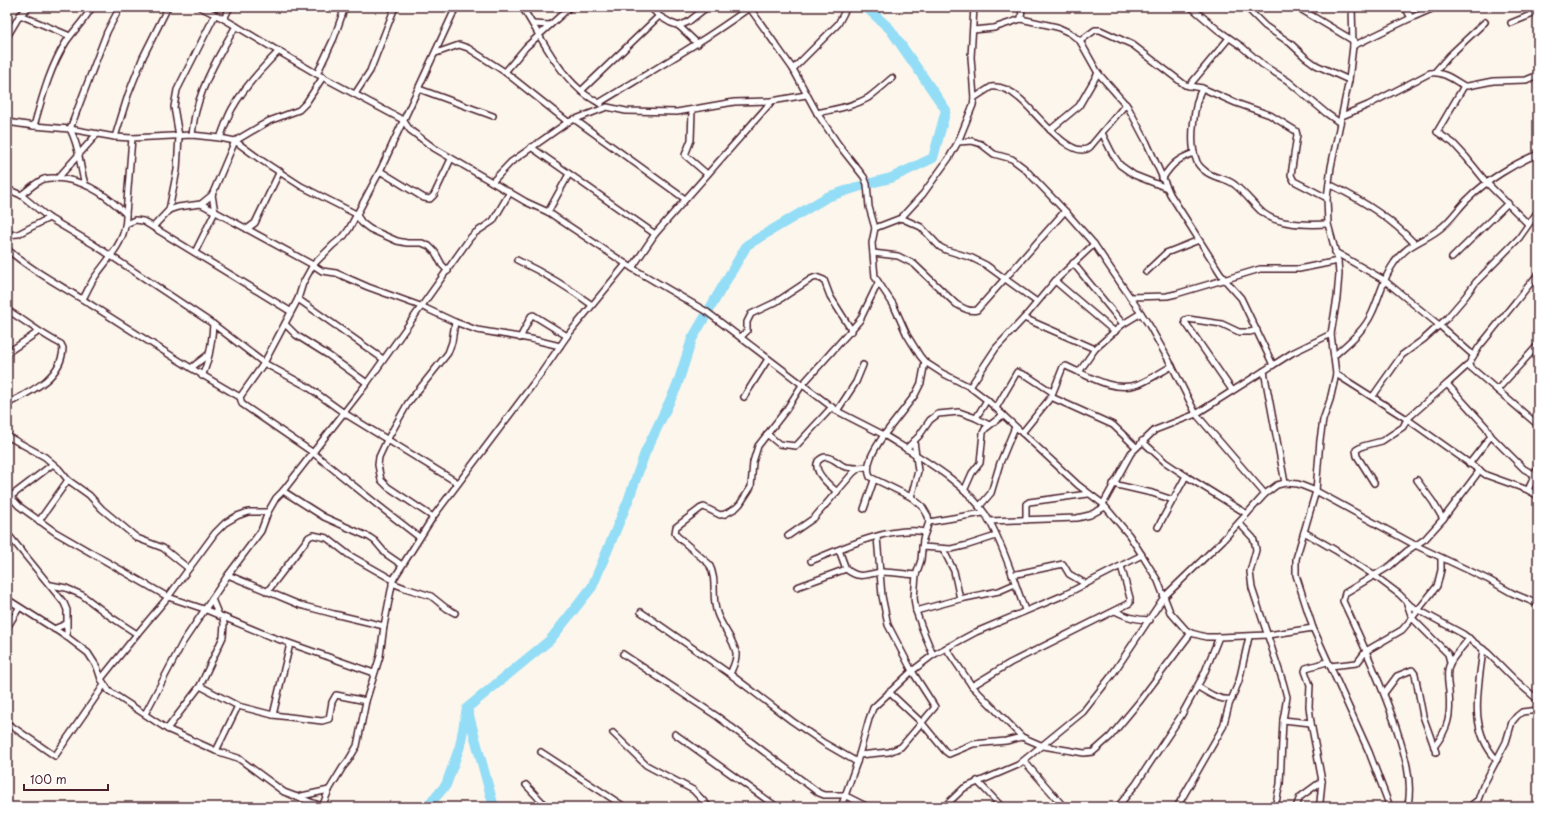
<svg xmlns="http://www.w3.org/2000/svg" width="1545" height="814" font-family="'Playpen Sans',sans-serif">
<rect width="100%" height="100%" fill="#fcf6ec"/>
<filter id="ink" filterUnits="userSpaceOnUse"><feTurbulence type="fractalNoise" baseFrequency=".025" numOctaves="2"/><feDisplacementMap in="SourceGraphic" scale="8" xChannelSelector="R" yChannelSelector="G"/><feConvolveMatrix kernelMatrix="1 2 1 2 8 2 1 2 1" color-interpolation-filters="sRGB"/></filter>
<g filter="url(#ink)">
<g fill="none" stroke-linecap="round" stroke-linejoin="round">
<g stroke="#94ddf6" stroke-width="10">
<path d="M468,712l26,95"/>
<path d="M427,807l19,-22 14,-39 7,-38 83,-68 42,-53 36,-86 17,-48 32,-67 15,-47 55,-94 80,-48 40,-13 24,-6 42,-20 13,-48 -56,-81 -24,-22"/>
</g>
<g stroke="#4a1f2b" stroke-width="8">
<g id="street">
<path d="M200,7l24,12 93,55 86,46 7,10 24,18 92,54 22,10 84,56 75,44 130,99 47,24 31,-40 6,-12 4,-21"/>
<path d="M337,7l7,3"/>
<path d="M522,7c18,28 33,61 58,83 6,6 14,10 21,14"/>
<path d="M650,7l9,9 12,7 8,3 19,18"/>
<path d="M749,7l44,62 24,44 21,31 26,33 3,7 2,23 6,21 -3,15 3,34 18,27 14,31 13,21 5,6 17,11 28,14 17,13 91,85 25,19 26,31 13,20 16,26 12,31 16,18 5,3 15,4h13l49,-2 45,-7"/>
<path d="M1191,7l27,23 23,16 22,19 25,16 38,32 14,10"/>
<path d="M1246,7l19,19 25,17 15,14 11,8 33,15"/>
<path d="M1297,7l57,34"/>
<path d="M1352,7l1,39 -4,34 -18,87 -4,31 1,26 10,37 1,13 -2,24 -6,36 5,40 -6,26 -7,20 -3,20 -4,51 -20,68v16l17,53 56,124 21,55"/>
<path d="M20,15l50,21"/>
<path d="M1411,18l25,-11"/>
<path d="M224,19l6,-12"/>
<path d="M1021,19l1,-12"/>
<path d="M1511,23l27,-11"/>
<path d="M533,24l17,1"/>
<path d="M679,26l9,-4 19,-15"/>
<path d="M973,30l21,-2 27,-9 36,8 13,6 10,8 18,32 30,34 18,34 24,53 54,85 17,19 32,67"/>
<path d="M7,37l13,-22 9,-8"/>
<path d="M1080,41l15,-11h5l33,15 52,40 17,3 34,15 34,12 26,16 1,4 -6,40 3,6 33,17"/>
<path d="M1353,46l58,-28 -6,-11"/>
<path d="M436,53l23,-8 9,3 37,24 63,50"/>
<path d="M793,69l45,-45 9,-17"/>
<path d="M505,72l21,-25 44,-40"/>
<path d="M1435,72l15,-17 35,-33"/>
<path d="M317,74l17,-36 11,-31"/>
<path d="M1189,86l40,-48"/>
<path d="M1464,86l-27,46 16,11 13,14 21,26 41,41"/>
<path d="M1202,88c-8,16 -13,55 -6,71 1,5 5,9 9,12 9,8 21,6 30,14 10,8 18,19 28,28 15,12 46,12 65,11"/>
<path d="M419,89l74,27"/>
<path d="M581,91l78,-75"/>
<path d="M355,94l15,-23 25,-64"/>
<path d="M974,98l17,-11c10,-1 20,4 28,11 14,10 52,65 71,49l36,-43"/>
<path d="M599,103c51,-31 102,-60 150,-95"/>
<path d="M692,110l-1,30 -6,15 22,19"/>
<path d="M817,113c17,-4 35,-6 51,-15 8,-6 16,-13 24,-20"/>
<path d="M1342,116l26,-11 62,-32c13,-2 24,7 34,13h4l25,-5 33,-1 12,-5"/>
<path d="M574,119l111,80"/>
<path d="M7,122l27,4 36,3 45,8 17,1 60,-3 28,3 15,3 26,19 40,26 55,28 6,9 8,6 27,12 10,2h15l7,3 6,6 7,13 6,6"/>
<path d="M34,126c8,-28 16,-59 32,-84 8,-12 19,-22 26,-35"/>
<path d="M1050,130l29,-24 19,-33"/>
<path d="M1102,133l10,20 8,12 14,10 33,13"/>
<path d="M192,135c1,-8 2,-17 4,-24 8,-31 24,-58 40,-85"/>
<path d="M115,137l13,-42 15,-38 25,-50"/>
<path d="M220,138c4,-10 7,-20 12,-29 12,-22 30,-41 47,-58"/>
<path d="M958,142l14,-1 9,3 13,10 18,5 12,9 41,43 29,33 55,81 23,41 24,48 69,80"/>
<path d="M531,147l124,87"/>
<path d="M380,171l44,27 6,1 4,-4 17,-36"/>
<path d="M58,178l39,-44"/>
<path d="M1162,179c10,-15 15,-20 32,-26"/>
<path d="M492,182l19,-20 57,-40 39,-15 19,4 51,1 57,-10 38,-1"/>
<path d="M85,184c-6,-19 -5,-37 -15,-55l37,-97 13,-25"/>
<path d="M1329,184c31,15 62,34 85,59"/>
<path d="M7,189l14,6 28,23 44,26 120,80 51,39 44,24 36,26 114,70"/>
<path d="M21,195c7,-5 15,-13 23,-16 7,-2 14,-1 21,0 25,4 43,18 61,35 1,27 -17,43 -31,63 -5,7 -8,15 -12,22"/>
<path d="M201,204l112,61 9,6 14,2 32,14 55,20 32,15 22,8 54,9 29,7"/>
<path d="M169,210l8,-40 2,-34 -5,-29 3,-17 38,-75"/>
<path d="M548,212l21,-38"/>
<path d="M126,214l6,-76"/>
<path d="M901,218l20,9 19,20 6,3 26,8 14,7 51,37"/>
<path d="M126,224l9,-4 8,1 147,90"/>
<path d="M153,227l16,-17 9,-3 23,-3 11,-9 23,-54 34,-20 30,-11 7,-7 17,-26"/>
<path d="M875,228l26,-10 22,-24 26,-36 9,-16 15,-37 1,-7 -3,-41 3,-50"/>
<path d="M247,229l8,-6 25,-52"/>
<path d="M7,235l11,-1 31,-16"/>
<path d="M7,249c26,23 57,38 86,57 49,31 97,63 147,91"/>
<path d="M195,252l20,-40 -3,-17"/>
<path d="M1335,252l49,28 55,45 34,30"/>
<path d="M873,253l25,3 16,8 42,40c7,4 13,8 21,6l88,-99"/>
<path d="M1452,258l56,-55"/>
<path d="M517,260c27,13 51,27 75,45"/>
<path d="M1073,263l50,61"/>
<path d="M632,268l23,-34 117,-133 34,-6"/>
<path d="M1146,272l20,-19 33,-13"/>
<path d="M1055,281l60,51"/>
<path d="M1130,297l37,-1 9,-2 84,-25h39l39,-8"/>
<path d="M298,299l85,60"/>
<path d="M7,310c19,11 35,25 54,34l2,4c-1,30 -33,44 -56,56"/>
<path d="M1024,318l71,31"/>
<path d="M285,324l11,11 32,20 39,28"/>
<path d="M741,337l6,-6v-9l4,-8 25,-12 35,-23 5,-2 8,3 6,16 22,35"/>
<path d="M520,338l11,-22 2,-1 34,21"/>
<path d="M7,353l31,-21"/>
<path d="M1334,356c14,-13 30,-25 38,-43 8,-17 11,-35 22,-50 13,-20 32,-22 48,-36 10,-8 17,-20 27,-29 17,-17 46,-35 69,-44"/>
<path d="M1468,365l70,60"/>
<path d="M191,368l18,-14"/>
<path d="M1264,371l21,112"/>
<path d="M1079,372l16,-23 28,-25 18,-11"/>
<path d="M1336,374l71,45 79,56 42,15 10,6"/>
<path d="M202,376c8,-17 10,-34 11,-52"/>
<path d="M970,387l26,-39 28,-30 31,-37 39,-37"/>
<path d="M1232,390l-47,-68v-2l3,-1 34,5 17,8h11l7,-2"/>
<path d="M1497,390l41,-45"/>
<path d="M1373,396l29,-41 22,-16 23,-21 18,-21 11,-15 43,-44 19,-27"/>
<path d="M744,397l24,-38"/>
<path d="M1051,397l62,28 23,22"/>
<path d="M996,408l21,-36 12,5 23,15"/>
<path d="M837,411l19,-29 7,-17"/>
<path d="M976,418l11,-18"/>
<path d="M1022,433l29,-36 12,-30 3,-1c22,10 48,27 73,18 12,-5 22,-12 33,-18"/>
<path d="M767,434l12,10 17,2 36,-39"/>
<path d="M7,436l38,21 14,12 9,11 21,15 13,14 35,29 26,10 25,20"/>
<path d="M1491,436l33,33 11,6"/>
<path d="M1142,441l23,21 21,14 61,38"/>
<path d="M906,449l13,-13 11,-16 8,-6 21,-2 17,6 13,7"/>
<path d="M1469,464l22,-28 -5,-9 -39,-43 21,-19 11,-18 59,-73"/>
<path d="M1417,480l16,22 10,17"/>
<path d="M1374,483l-17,-27 -1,-6 7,-4 19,-5 21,-14 4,-8 40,-35"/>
<path d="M1113,484l39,9 21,7"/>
<path d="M1528,490l10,-22"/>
<path d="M283,491l41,26 45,20 6,4 11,13 16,11"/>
<path d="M964,491l8,-18 8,-10 3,-30 2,-4 18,-14"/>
<path d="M837,492c-7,-6 -25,-21 -19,-31 2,-2 5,-4 8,-4 6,0 12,6 17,9 5,2 11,2 16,2"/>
<path d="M7,493l12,13 36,26 113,65 36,12 65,27 105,37"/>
<path d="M10,497l43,-33"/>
<path d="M911,497l7,-26 -4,-30"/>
<path d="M1103,504l28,-51 24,-23 41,-16 96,-61 39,-19"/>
<path d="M979,507l12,-14 9,-30 15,-36"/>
<path d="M864,509l10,-29"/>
<path d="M433,517l-45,-30 -7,-7 -3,-15 1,-8 8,-17 21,-37 40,-50 4,-11 3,-20"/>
<path d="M1026,520v-16l3,-2 59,-8"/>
<path d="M39,521l29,-41"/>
<path d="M989,521l88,-3 13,-3 15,-8"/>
<path d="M929,522l54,-9"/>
<path d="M1239,523l14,15 2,6 1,6 -6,22 2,16 31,94 4,15 -4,23 -3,64 -5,23"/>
<path d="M1158,527l28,-51"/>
<path d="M1304,532l31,18 40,26 24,18 12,12 52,28 25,19 27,27 23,20"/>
<path d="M7,533l57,70 3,7v27"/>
<path d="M788,536l26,-18 39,-45 6,-5 8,-1"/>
<path d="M419,537l-40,-31 -67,-54 -70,-48 -2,-7 24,-34 34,-64 5,-16 10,-18 20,-20 11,-9 5,-7 31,-58 76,-164"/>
<path d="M922,547l29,2 17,-4 28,-9"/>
<path d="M943,549l11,22 6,28"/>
<path d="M811,561c31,-13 80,-36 114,-29"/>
<path d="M846,569c14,11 20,5 35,3 11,0 23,2 35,3"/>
<path d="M228,575l72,30 34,9 50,12"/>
<path d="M1012,575l51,-11 6,10 17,10"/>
<path d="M392,583l13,5 26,8 15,12 9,5"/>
<path d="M51,585l15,3 16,7 29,22 26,17"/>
<path d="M797,587l49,-18 -7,-19"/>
<path d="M267,592l42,-55 4,-2 14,3 22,17 44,25"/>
<path d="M7,599l60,38 21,16 9,14 4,12 8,12 58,38 49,22 22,7 46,34 40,15"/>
<path d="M212,599l7,17"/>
<path d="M1406,601l6,17 36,36 2,8"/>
<path d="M916,611l44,-12 39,-8 16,-7"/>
<path d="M1115,611c12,6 21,9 35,9"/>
<path d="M641,612l89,62 62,47 32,22 33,19"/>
<path d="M7,628l12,-20"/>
<path d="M54,629l12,-5"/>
<path d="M946,648l26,38 38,-23 120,-60v-5l-9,-32"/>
<path d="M1483,649c-4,38 -16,79 14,111"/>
<path d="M623,654l95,63 101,76 5,2h20l24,12"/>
<path d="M933,655l-11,-27 -6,-17 -2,-13 2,-23 5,-15 2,-21 6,-17 -1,-6 -6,-10 -11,-9 -41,-20c-6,-14 6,-30 14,-42 35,22 86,49 106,87 15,28 24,59 35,88"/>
<path d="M1330,666l27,-3 9,-12 36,-21 6,-7 29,-37 4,-16v-12"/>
<path d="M730,674c3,-7 7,-14 6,-21 -2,-14 -15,-27 -19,-40 -6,-16 1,-33 -8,-49l-32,-28 -2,-3 1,-6 25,-19 3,-1 16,8 5,-1 11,-6 4,-4 11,-17 2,-25 5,-16 28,-36 16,-25 58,-65 18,-37"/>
<path d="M101,679l36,-45 31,-37 47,-64 10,-10 12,-7 11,-4h20"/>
<path d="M200,686l38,20 35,9 49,6 7,-2 3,-17 4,-7 30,6"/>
<path d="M972,686l50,51 21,9 41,7 9,-1 17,-15 29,-35 52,-69"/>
<path d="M1198,687c11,6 21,14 34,12"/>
<path d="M889,692l33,31 23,28 4,3 24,-10 33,-3 16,-4"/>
<path d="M1385,692l12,-16 15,-6 3,4 8,42 13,36"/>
<path d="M145,714l38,-72 45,-67 33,-44 7,-19 8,-14 7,-7 84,-108 103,-145 5,-5 18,-12 17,-29"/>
<path d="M273,715l17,-71"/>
<path d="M1283,720l28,3"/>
<path d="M7,723l48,33 49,-71"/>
<path d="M167,729l33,-43 23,-49 1,-13 -1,-6"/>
<path d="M613,733l33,32 47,25 16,17"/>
<path d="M675,734l102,73"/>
<path d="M1434,747c15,-19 17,-32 15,-56 -1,-8 -3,-17 0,-25 3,-10 14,-18 20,-28"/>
<path d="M216,751l22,-45"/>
<path d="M541,752l84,55"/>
<path d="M859,755l30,-3 12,-5 34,-40 -23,-36 -24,-46 -6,-29 -5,-59"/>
<path d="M1024,761l40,46"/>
<path d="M977,781l25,26"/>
<path d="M526,785l21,22"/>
<path d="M297,797l32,-7"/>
<path d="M322,807l7,-17 14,-23 5,-6 9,-15 9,-45 14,-45 4,-30 9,-46 40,-63 109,-145 25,-36 59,-72"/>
<path d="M841,807l16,-45 12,-43 4,-11 39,-37 21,-16 43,-23 88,-37 78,-40"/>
<path d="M944,807l20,-19 54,-23 65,-53 29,-37 52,-78 59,-57 42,-46 12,-9 8,-2 13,1 18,7 99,54 74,35 23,13 26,11"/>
<path d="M1122,807l-2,-3 16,-20 45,-68 23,-42 15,-37"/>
<path d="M1177,807l46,-80 6,-22 10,-24 10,-44"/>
<path d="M1296,807l4,-10 22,-16"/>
<path d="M1320,807v-5l2,-21 -11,-58 -2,-17 1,-21 -5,-14 1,-3 21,-6"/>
<path d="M1405,807l3,-2c5,-26 -4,-53 -12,-78 -15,-44 -33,-84 -53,-126l2,-8 45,-27 17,-15 18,-12 18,-20 37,-49"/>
<path d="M1469,807l9,-7 5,-14 23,-44 6,-20 5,-6 5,-4 16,-2"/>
</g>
</g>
<use href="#street" stroke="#fff" stroke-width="5"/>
</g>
</g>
<rect width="1545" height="814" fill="none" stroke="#fff" stroke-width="24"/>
<rect x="12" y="12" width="1521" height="790" fill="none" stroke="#4a1f2b" stroke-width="1.5" filter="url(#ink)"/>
<path d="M24 784v6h84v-6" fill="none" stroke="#4a1f2b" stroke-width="2"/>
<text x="30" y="784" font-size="12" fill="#4a1f2b" stroke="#ffffff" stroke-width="3" paint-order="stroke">100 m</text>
</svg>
